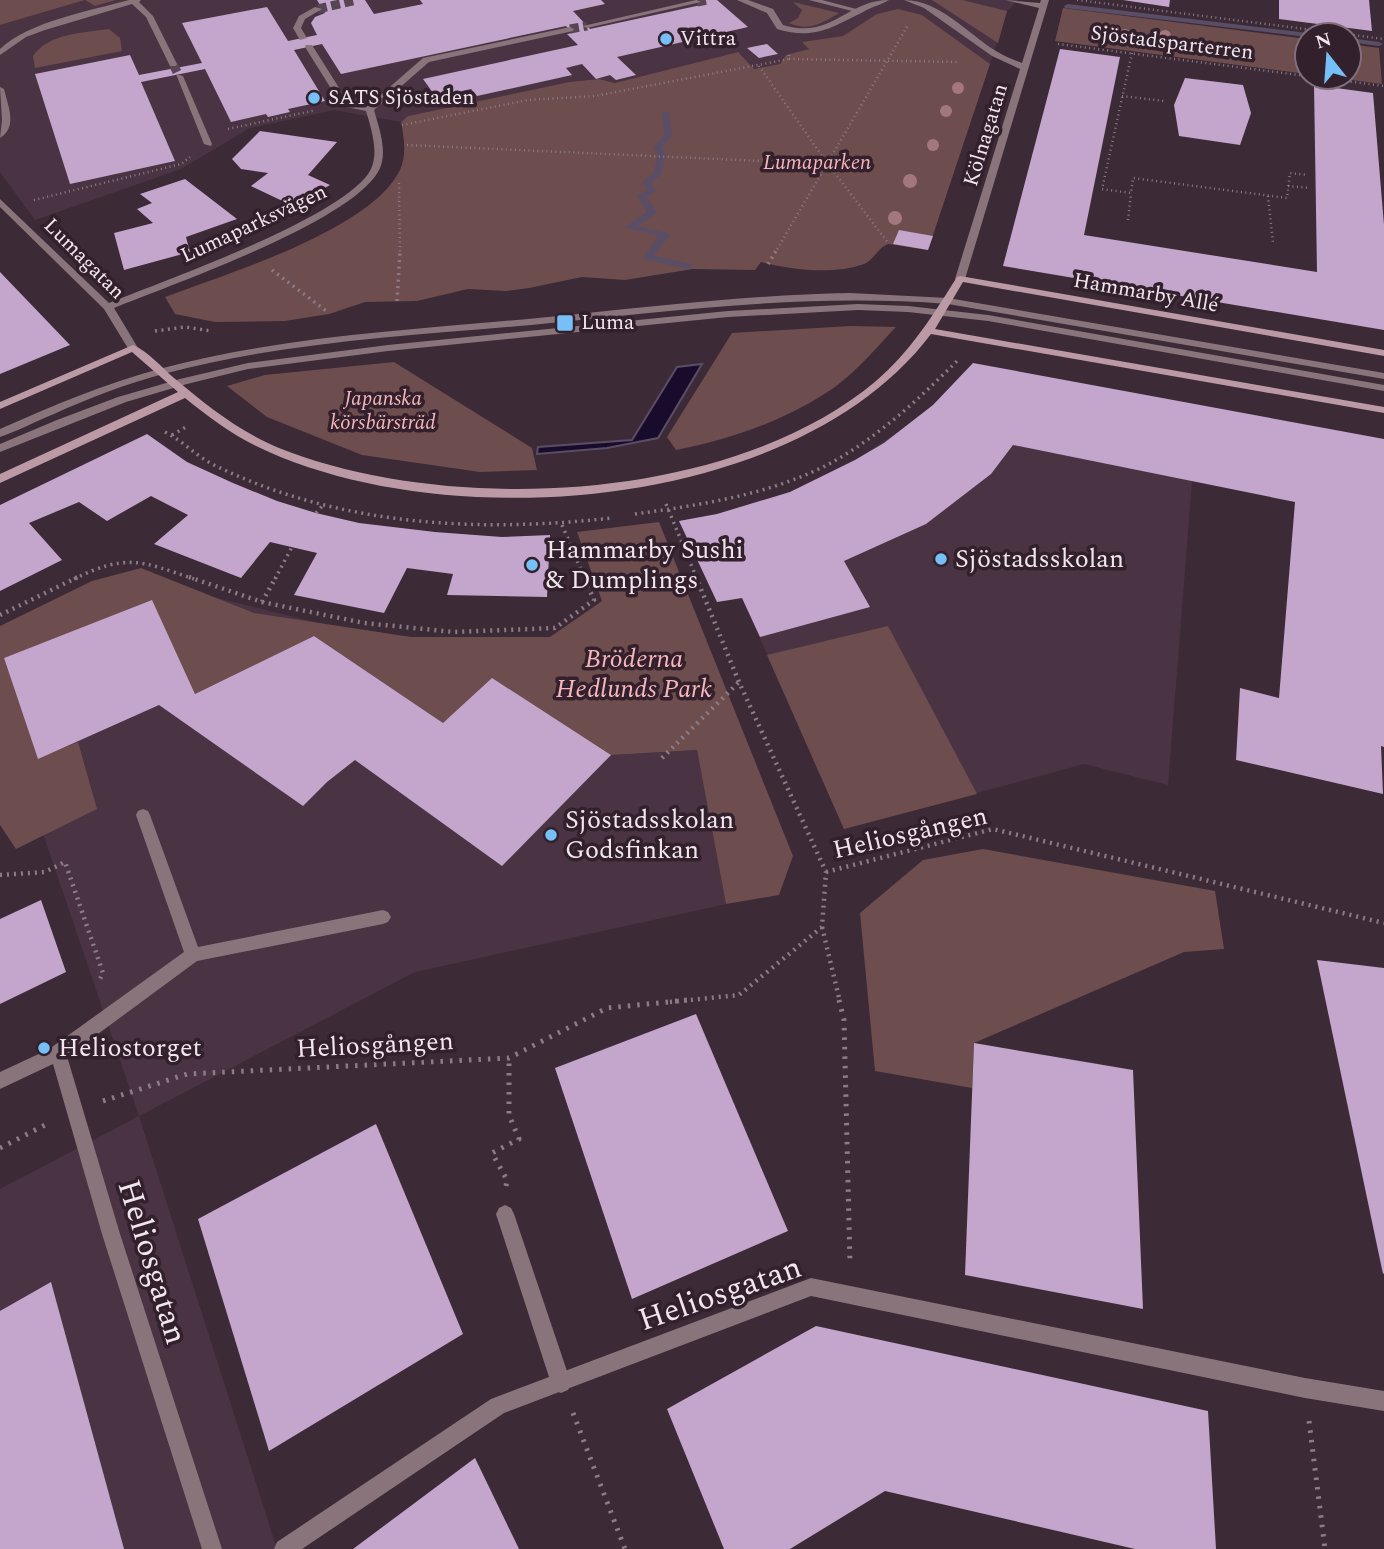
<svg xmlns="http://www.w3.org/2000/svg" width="1384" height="1549" font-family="Spectral,serif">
<rect width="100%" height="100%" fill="#3c2a37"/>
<g fill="#4a3443">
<path d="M85,0l10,6 21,-6h902l-11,11 -17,53 -68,-49 -67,15 -12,6 -40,6 7,7 -24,6 -6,9 -26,5 -17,-17 -122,31 -16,-4 -30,3 -161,34 -7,6 -67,-12 -84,18 -69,41 -146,51 -35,-48v-147z"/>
<path d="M1198,405l-30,380 -84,-21 -240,65 -102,-231 -25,4 -38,-81 38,-7 73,-22 65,-32 55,-36z"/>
<path d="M153,582l299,74 40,22 119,77 86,-5 29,154 -311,68 -276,144 138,433h-277v-360l139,-73 -139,-409v-68z"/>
</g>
<g fill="#6e4d4e">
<path d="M0,0h116l-21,6 -10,-6 -85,25z"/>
<path d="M932,0h30l45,11 -9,32z"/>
<path d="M793,2l46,11c-17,10 -30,19 -50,10l9,-5 4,-8z"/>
<path d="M1063,8l244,31v35l-252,-33z"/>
<path d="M898,9l24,6 68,49 -62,186 -39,-6c-11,3 -15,16 -25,20 -31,11 -72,6 -103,-2l-6,8 -62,-1 -68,11 -43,-3 -53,11 -23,3 -38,-2 -51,12 -52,1 -36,12 -44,7 -70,1 -40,-8 -10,-17c61,-23 206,-67 235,-127 7,-16 4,-32 1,-48l7,-6 161,-34 30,-3 16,4 123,-31 16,17 26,-5 6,-9 23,-6 -7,-7 41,-6 34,-22z"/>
<path d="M109,29l11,9 2,13 -87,17 -2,-12c16,-23 49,-23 76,-27z"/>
<path d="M1349,44l30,4 3,36 -53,-7h20z"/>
<path d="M850,326l46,1c-19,20 -38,43 -61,60 -46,32 -105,53 -159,63l-9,-13 65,-104z"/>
<path d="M394,362l138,86 5,22 -57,2 -118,-17 -95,-38 -40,-31 38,-11z"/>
<path d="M659,522l134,334 -14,39 -53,9 -29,-154 -86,5 -118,-76 -50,44 -129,-87 -119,58 -43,-93 -148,57 34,100 40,-16 19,67 -81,40 -16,-24v-199l92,-45 49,-13 113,45 157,24h139l52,-36 -25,-69z"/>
<path d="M888,626l89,168 -133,35 -77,-174z"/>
<path d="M983,849l232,42 9,58 -40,3 -210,91 -2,45 -97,-17 -15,-158 63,-53z"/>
</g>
<path fill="#190b2c" stroke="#5a4d66" stroke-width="2" d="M702,364l-44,74 -51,10 -70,6 1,-7 94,-7 45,-73z"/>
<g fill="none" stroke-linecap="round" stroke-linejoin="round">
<g fill="#5a4d66" fill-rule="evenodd">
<path d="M1068,4l240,29 4,2h-5v2l-242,-29 -1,-2z"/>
<path d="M1349,38l30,4 4,2 -4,2 -30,-4z"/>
<path d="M662,111l7,2 3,23 -10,11 4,7 -5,21 -10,8 5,8 -9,6 10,16 -19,13 30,7 2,2 -16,21 37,8 2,2 -5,3 -43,-10 -2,-2 16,-21 -34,-9 22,-15 -10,-16 10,-6 -5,-8 11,-8 5,-20 -5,-7 11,-12z"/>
</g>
</g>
<g fill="#c4a5cc">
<path d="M317,0h48l9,14 49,-10 -3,-4h181l4,4 -32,7 17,18 111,-24 -6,-5h22l31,27 -131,30 19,18 -20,5 -6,-5 -14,4 -14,-15 -16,4 6,7 -95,21 -6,-7 -35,8 -13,-18 155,-34 -11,-11 6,-1 -7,-7 -225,48 -19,-30 -28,6 31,51 -37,8 2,3 -22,5 -2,-3 -35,8 -26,-53 -64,13 34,79 -105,23 -35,-110 95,-19 9,20 63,-12 -20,-40 85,-16 21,34 29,-6 -6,-12 4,-6 10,-4z"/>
<path d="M1123,0h47l-1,7z"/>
<path d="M1279,0h90l3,31 -93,-12z"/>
<path d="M767,44l11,10 -19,4 -12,-10z"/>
<path d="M1060,49l60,8 -36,178 233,37 -3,-187 59,8 11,132v105l-381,-64z"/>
<path d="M1185,78l58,7 8,28 -11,32 -61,-9 -5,-31z"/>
<path d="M260,131l77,11 -29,33 22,10 -37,21 -42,-20 17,-13 -27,-4 -9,-10z"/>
<path d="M185,179l52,40 -51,18 4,15 -66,18 -10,-37 39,-10 -16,-14 15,-6 -12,-9z"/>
<path d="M899,230l34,6 -5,14 -35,-6z"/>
<path d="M0,272l70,73 -70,29z"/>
<path d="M973,363l411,76v308l-3,-1 2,48 -147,-34 4,-72 39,10 16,-196 -282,-57 -22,29 -65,50 -82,37 26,46 -110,30 -18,-39 -25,4 -38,-81 38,-7 73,-22 65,-32 29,-17 49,-38z"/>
<path d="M147,434l40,28 46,21 44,18 39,12 43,10 76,9 67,5 48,-2 -3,62 -100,-2 6,-21 -46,-6 -23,45 -90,-18 23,-42 -47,-11 -29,36 -87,-34 34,-29 -37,-19 -44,25 -28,-19 -50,21 33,37 -62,31v-86z"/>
<path d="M152,600l43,94 119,-58 129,87 49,-45 119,77 -109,111 -147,-106 -28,22 -24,24 -144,-101 -121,54 -34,-101z"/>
<path d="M41,900l25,72 -66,32v-85z"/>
<path d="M1317,960l67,8v305l-1,1z"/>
<path d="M696,1014l92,217 -156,68 -77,-231z"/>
<path d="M974,1043l159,27 10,239 -178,-34z"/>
<path d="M376,1124l87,210 -194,117 -71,-232z"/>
<path d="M51,1282l73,267h-124v-238z"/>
<path d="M816,1326l392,85 8,138h-81l-250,-58 -95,58h-66l-57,-140z"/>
<path d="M475,1458l44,91h-166z"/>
</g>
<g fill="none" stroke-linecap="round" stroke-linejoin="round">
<g stroke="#574652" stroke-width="9" stroke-dasharray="9 4.5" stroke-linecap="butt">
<path d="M697,2l10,-2"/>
<path d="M318,9l39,-9"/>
<path d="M570,29l17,-3"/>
<path d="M173,64l6,12"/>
</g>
<g stroke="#8b7c87" stroke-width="2.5" stroke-dasharray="1 3.5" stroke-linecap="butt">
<path d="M1077,0l307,39"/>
<path d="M1058,44l249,32"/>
<path d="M1132,53l-30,136 29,4 2,-15 154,20 3,-25 18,2"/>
<path d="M789,59l169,3"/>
<path d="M759,66l68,97"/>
<path d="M1315,77l69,9"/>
<path d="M1122,96l42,5"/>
<path d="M402,125l126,-25 67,-4 194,-37v-4"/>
<path d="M228,129l88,-19"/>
<path d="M407,145l421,19 61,80"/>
<path d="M399,183l1,70"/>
<path d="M1288,186l22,2"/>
<path d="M1268,196l5,47"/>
<path d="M34,200l147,-36 9,-7"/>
<path d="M1128,220l3,-27"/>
<path d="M775,253l133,-228"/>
</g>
<g stroke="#8b7c87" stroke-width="3.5" stroke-dasharray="2 4.5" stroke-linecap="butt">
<path d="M768,264l8,-13"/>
<path d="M272,270l57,43"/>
<path d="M397,301l3,-50"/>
<path d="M155,331l30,-4 26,4"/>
<path d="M165,432c18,9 31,24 49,33 124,61 263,68 398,53"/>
<path d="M172,435l14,-8"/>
<path d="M666,504l31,75"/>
<path d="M316,513l8,-9"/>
<path d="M635,514c65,-9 133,-19 192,-49 49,-26 91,-65 130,-104"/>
<path d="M562,525l23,54"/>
<path d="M74,579c53,-26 67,-18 120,0"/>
<path d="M275,579l17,-32"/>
</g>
<g stroke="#8b7c87" stroke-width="4.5" stroke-dasharray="2 5" stroke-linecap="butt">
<path d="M189,577l73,25 102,21 90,9 101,-4 39,-28 -10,-23"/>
<path d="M262,602l14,-25"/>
<path d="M0,615l78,-38"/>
<path d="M662,758l77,-76"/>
<path d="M826,872l167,-43 391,94"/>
<path d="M0,875l45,-3 20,-10 38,111 -5,10"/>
<path d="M822,927l18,75"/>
<path d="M670,1002l69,-7 83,-68 4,-55 -87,-190 -43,-105"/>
</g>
<g stroke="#8b7c87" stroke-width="5" stroke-dasharray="2.5 7" stroke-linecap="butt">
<path d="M839,1000l5,20 6,243"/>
<path d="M103,1101l84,-27 322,-16 98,-50 81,-8"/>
<path d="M0,1148l47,-24"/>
<path d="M506,1186l1,-6 -15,-27 27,-14 -10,-24v-57"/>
<path d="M573,1413l52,136"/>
<path d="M1309,1421l16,128"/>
</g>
<g fill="#8a747b" fill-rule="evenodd">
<path d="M809,0h13l42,11 -4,2z"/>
<path d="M850,293l98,5 436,75v6l-436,-75c-144,-11 -275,7 -417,21 -123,11 -248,17 -368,49 -37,10 -74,24 -109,40 -18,7 -36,17 -54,23v-8c52,-23 104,-45 159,-60 123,-33 252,-39 379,-51 104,-10 207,-23 312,-25z"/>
<path d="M858,304l50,2 80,9 396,70v6l-396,-70 -80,-9 -50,-2 -130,7 -340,34 -140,18 -61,15 -61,18 -126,50v-8l57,-24 61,-23 62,-18 68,-16 140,-18 340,-34z"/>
<path d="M143,809l5,2 2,4 48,132 185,-37 5,2 3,5 -3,5 -5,2 -186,37 -133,98 -6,2 -6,-2 -2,-6 2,-6 132,-95 -48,-137 2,-4z"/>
<path d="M505,1205l6,3 3,6 57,169 -3,7 -7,3 -7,-3 -3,-7 -55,-169 3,-6z"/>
</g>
<g fill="#8a747b" fill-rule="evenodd">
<path d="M129,0h12l-2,2 14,14 24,48 -1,2h-6l-24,-49 -14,-13 -87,26 -19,7 -26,18v-6c30,-28 90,-38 129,-49z"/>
<path d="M696,0l5,2 -114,26 -4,-2z"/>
<path d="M737,0h11l25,9 10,16c48,15 64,-25 106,-25 -8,5 -18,7 -26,12 -32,16 -49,28 -86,17l-10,-16z"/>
<path d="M904,0c36,0 64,34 92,51 8,5 17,9 26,12l17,-55 -34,-8 35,3 1,-3h8l-84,279 -5,3 -5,-3 65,-210 -28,-13 -68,-48z"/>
<path d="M315,7l7,2 -17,10 -4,9 6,10 -7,2 -7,-12 6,-12z"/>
<path d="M570,27l4,2 -1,2 -144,31 -55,48c5,18 15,44 4,62 -30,51 -205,112 -264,136l24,40 -1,2h-8l-25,-41 -104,-102v-8l109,104c54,-22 239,-87 262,-134 8,-18 0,-41 -5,-58l-24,-5 -37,-59 1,-2h6l36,57 20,4 55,-48z"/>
<path d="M176,74l7,2 29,68 -1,2 -7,-2z"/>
<path d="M0,87l4,2c4,17 14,38 -4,49l2,-18z"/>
<path d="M58,1045l6,2 2,6 54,181 102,315h-20l-100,-315 -49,-170 -53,25v-17z"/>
<path d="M811,1278l494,100 79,13v20l-79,-13 -494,-102 -307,117 -202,136h-28l3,-7 214,-143z"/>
</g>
<path fill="#bc9aa5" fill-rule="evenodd" d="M960,276l424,74v6l-421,-74 -28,47 449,78v6l-453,-79c-132,175 -473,202 -662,118 -31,-13 -58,-33 -84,-54l-185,85v-9l178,-82 -46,-40 -132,57v-7l133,-57c15,6 28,22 41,33 32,27 66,54 105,70 171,68 452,55 597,-67 35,-30 57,-66 81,-104z"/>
</g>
<g fill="#a3777e">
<circle cx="1125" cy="35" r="6"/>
<circle cx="1165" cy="36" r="6"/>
<circle cx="958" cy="88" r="6"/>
<circle cx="946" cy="111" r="6"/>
<circle cx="933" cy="145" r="6"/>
<circle cx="910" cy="181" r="7"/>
<circle cx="895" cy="218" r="7"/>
</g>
<g fill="#77c0f7" stroke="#32202c" stroke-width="2.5">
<circle cx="666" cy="39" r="7"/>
<circle cx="314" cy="98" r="7"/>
<rect x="556" y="314" width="18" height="18" rx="3.5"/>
<circle cx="941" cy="559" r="7"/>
<circle cx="532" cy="565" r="7"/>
<circle cx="551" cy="835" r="7"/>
<circle cx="44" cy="1048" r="7"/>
</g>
<g text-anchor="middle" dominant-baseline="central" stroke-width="7" stroke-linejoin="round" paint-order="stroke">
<g font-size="21" fill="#f2e6ee" stroke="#32202c" text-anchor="start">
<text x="680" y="39">Vittra</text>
<text x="328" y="98">SATS Sjöstaden</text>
<text x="581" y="323">Luma</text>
</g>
<g font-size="21" fill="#f2e6ee" stroke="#32202c">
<text transform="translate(1172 43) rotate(7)">Sjöstadsparterren</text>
<text transform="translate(986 135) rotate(-73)">Kölnagatan</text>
<text transform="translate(254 224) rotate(-25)">Lumaparksvägen</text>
<text transform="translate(84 259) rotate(45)">Lumagatan</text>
<text transform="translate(1146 293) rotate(10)">Hammarby Allé</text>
</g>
<g font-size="21" font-style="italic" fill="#f7b6b9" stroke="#32202c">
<text x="817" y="163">Lumaparken</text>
<text x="383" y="399">Japanska<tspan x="383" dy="24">körsbärsträd</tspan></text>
</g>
<g font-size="26" fill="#f2e6ee" stroke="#32202c" text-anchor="start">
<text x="546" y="550">Hammarby Sushi<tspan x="546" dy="30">&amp; Dumplings</tspan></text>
<text x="955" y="559">Sjöstadsskolan</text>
<text x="565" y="820">Sjöstadsskolan<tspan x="565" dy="30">Godsfinkan</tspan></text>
<text x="58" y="1048">Heliostorget</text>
</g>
<g font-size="26" font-style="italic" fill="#f7b6b9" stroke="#32202c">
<text x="634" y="659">Bröderna<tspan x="634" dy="30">Hedlunds Park</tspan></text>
</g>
<g font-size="26" fill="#f2e6ee" stroke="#32202c">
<text transform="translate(910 833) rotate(-13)">Heliosgången</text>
<text transform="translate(375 1045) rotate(-3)">Heliosgången</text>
</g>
<g font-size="32" fill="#f2e6ee" stroke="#32202c">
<text transform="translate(152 1262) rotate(73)">Heliosgatan</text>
<text transform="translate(720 1294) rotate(-19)">Heliosgatan</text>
</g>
</g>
<g transform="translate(1328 56) rotate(343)"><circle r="33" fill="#32202c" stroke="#7f6f7a" stroke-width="2"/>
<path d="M0-5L12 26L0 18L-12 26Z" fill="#77c0f7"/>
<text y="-10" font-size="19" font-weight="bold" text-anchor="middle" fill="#f2e6ee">N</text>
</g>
</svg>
